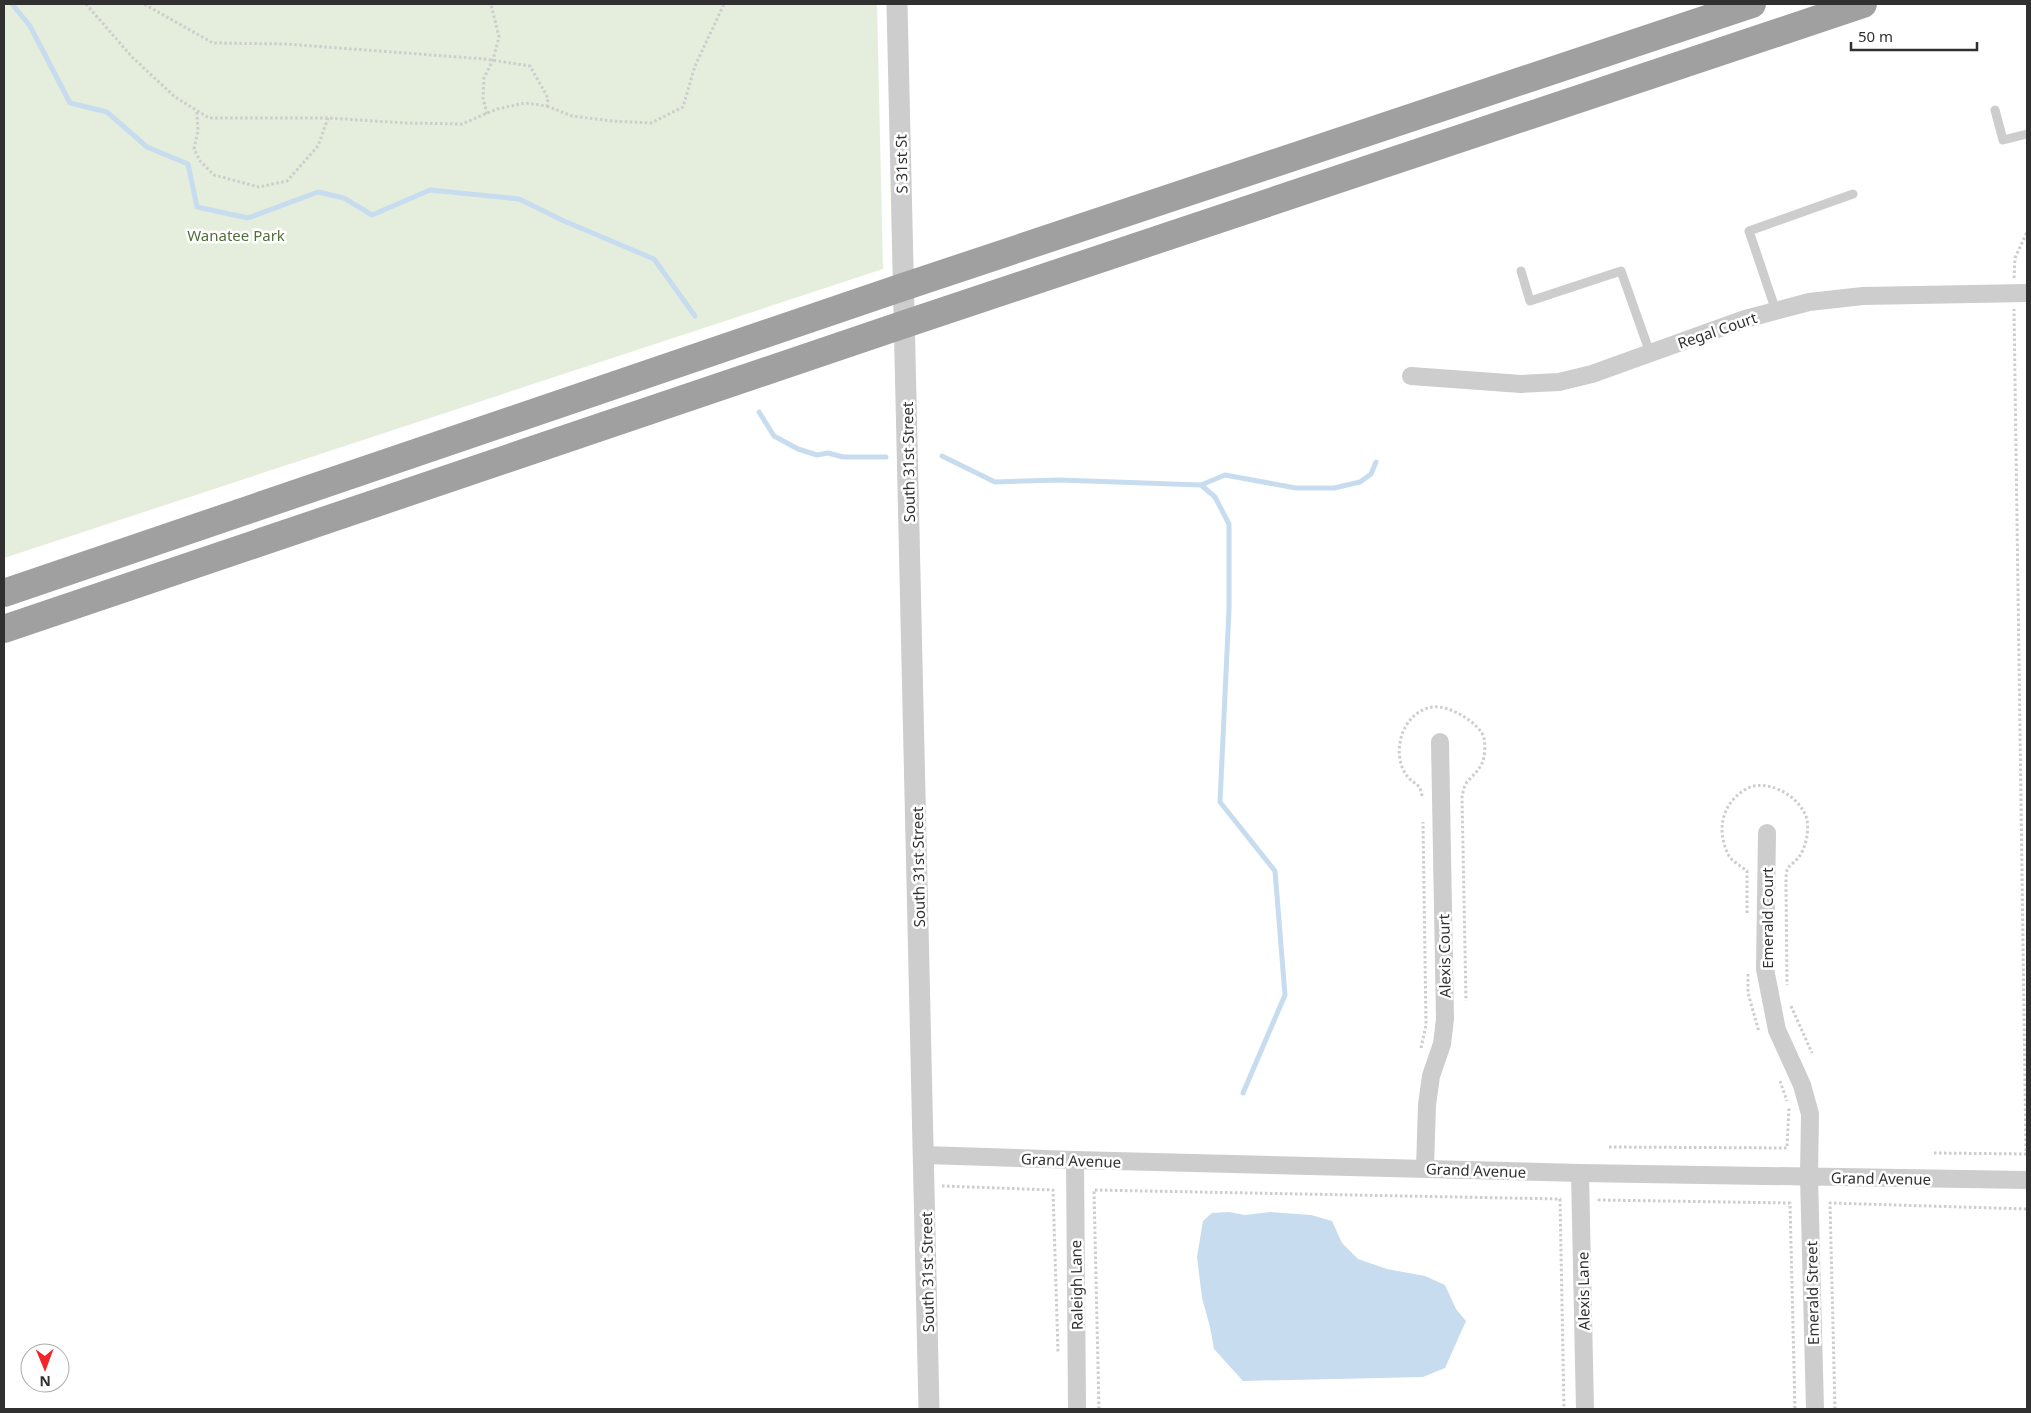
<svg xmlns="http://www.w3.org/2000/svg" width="2031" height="1413" font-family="'Noto Sans',sans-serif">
<rect width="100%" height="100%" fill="#fff"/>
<path fill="#e5eedc" d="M4,4h873l6,265 -879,289z"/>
<path fill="#c7ddef" d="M1229,1212l16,3 25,-3 41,3 21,6 10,22 16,16 29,10 38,7 20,9 11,24 10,12 -21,47 -22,9 -180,4 -29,-32 -4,-22 -8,-29 -5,-41 6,-36 9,-8z"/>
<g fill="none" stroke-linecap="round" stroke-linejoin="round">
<g stroke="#c7ddef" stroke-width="5">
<path d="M12,4l18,22 40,77 37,9 40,35 41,17 9,43 51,11 70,-26 26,6 28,17 58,-25 89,9 45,22 90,38 41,57"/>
<path d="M759,412l15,24 24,13 19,6 11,-2 15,4h43"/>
<path d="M942,456l53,26 64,-2 142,5 24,-10 71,13h38l26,-6 11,-8 5,-12"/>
<path d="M1201,485l14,12 14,27v85l-9,193 55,69 10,124 -42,98"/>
</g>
<g stroke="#cdcdcd" stroke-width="3" stroke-dasharray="2.5 2.5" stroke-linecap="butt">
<path d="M86,4l46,53 43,40 34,21h119l77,5 57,1 35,-15 28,-6 22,3 1,-8 -18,-32 -45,-7 -199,-15 -73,-1 -69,-39"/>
<path d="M547,106l25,10 40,5 39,2 32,-16 12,-41 29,-62"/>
<path d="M197,112l1,19 -4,18 6,12 14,14 45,12 28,-6 31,-35 10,-28"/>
<path d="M487,114l-4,-16 1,-20 9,-18 6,-23 -8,-33"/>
<path d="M2014,278l1,-20 12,-26"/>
<path d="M1422,796c-2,-14 -8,-11 -15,-20 -7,-9 -9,-23 -7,-33 2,-17 16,-35 34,-36 15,-2 46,16 50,31 1,5 1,14 0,19 -2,11 -10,17 -17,25 -3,4 -4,10 -5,15l4,204"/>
<path d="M1747,913v-42c-6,-5 -14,-9 -18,-15 -13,-25 -8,-52 17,-67 21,-12 56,8 61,31 2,12 -1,27 -8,37 -3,4 -8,7 -11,11 -2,3 -2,10 -2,15l1,102"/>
<path d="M1748,974v19l11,39"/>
<path d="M1791,1006l21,47"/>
<path d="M1421,1048l5,-23 -3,-203"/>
<path d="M1780,1081l7,20"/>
<path d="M1609,1147l178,1 2,-41"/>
<path d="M1934,1153l92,1 -12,-845"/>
<path d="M942,1186l111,4 5,162"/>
<path d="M1599,1201v-1l191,3 5,206"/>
<path d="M1099,1409l-5,-219 466,9 4,210"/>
<path d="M1835,1409l-5,-206 197,6"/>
</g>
<g stroke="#cdcdcd" stroke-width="9">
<path d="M1995,110l8,30 24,-6"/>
<path d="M1521,271l9,30 91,-30 29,82"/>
<path d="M1776,311l-27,-80 104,-37"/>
</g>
<g stroke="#cdcdcd" stroke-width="18">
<path d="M1411,376l110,8 38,-2 33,-8 153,-55 64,-17 54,-6 164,-3"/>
<path d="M1767,833l-2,136 12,61 25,55 8,29 -1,62 6,233"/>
<path d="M925,1155l150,5 505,13 447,7"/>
<path d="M1075,1160l2,249"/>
<path d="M1425,1168l2,-63 4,-29 11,-32 3,-25 -5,-277"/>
<path d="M1580,1173l5,236"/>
</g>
<path stroke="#cdcdcd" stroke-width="21" d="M897,4l32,1405"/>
<g stroke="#a0a0a0" stroke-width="28">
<path d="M4,593l899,-306 849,-283"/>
<path d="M4,629l901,-305 958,-320"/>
</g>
</g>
<g text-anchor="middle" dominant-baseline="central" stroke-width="5" stroke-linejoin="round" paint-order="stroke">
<g font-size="15" fill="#303030" stroke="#fff">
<text transform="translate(901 164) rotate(-91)">S 31st St</text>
<text transform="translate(1717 330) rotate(-19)">Regal Court</text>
<text transform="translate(908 462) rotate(-91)">South 31st Street</text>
<text transform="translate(918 867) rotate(-91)">South 31st Street</text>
<text transform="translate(1767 918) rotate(-90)">Emerald Court</text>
<text transform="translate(1444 956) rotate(-91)">Alexis Court</text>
<text transform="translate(1071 1160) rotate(2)">Grand Avenue</text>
<text transform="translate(1476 1170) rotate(2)">Grand Avenue</text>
<text transform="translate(1881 1178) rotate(1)">Grand Avenue</text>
<text transform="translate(927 1272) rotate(-91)">South 31st Street</text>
<text transform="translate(1076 1285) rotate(-91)">Raleigh Lane</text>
<text transform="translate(1583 1291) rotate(-91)">Alexis Lane</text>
<text transform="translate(1812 1293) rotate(-91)">Emerald Street</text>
</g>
<g font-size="15" fill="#4f6f39" stroke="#fff">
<text x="236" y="235">Wanatee Park</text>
</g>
</g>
<rect width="2031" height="1413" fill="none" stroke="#303030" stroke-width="10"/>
<g transform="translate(45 1368) rotate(179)"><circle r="24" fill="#ffffff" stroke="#acacac"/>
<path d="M0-4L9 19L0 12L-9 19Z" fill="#f32529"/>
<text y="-8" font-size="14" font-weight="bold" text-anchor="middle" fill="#303030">N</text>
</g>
<path d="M1851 42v8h126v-8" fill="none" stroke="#303030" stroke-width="2.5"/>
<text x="1858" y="42" font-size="15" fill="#303030" stroke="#ffffff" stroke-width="4" paint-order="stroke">50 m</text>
</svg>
